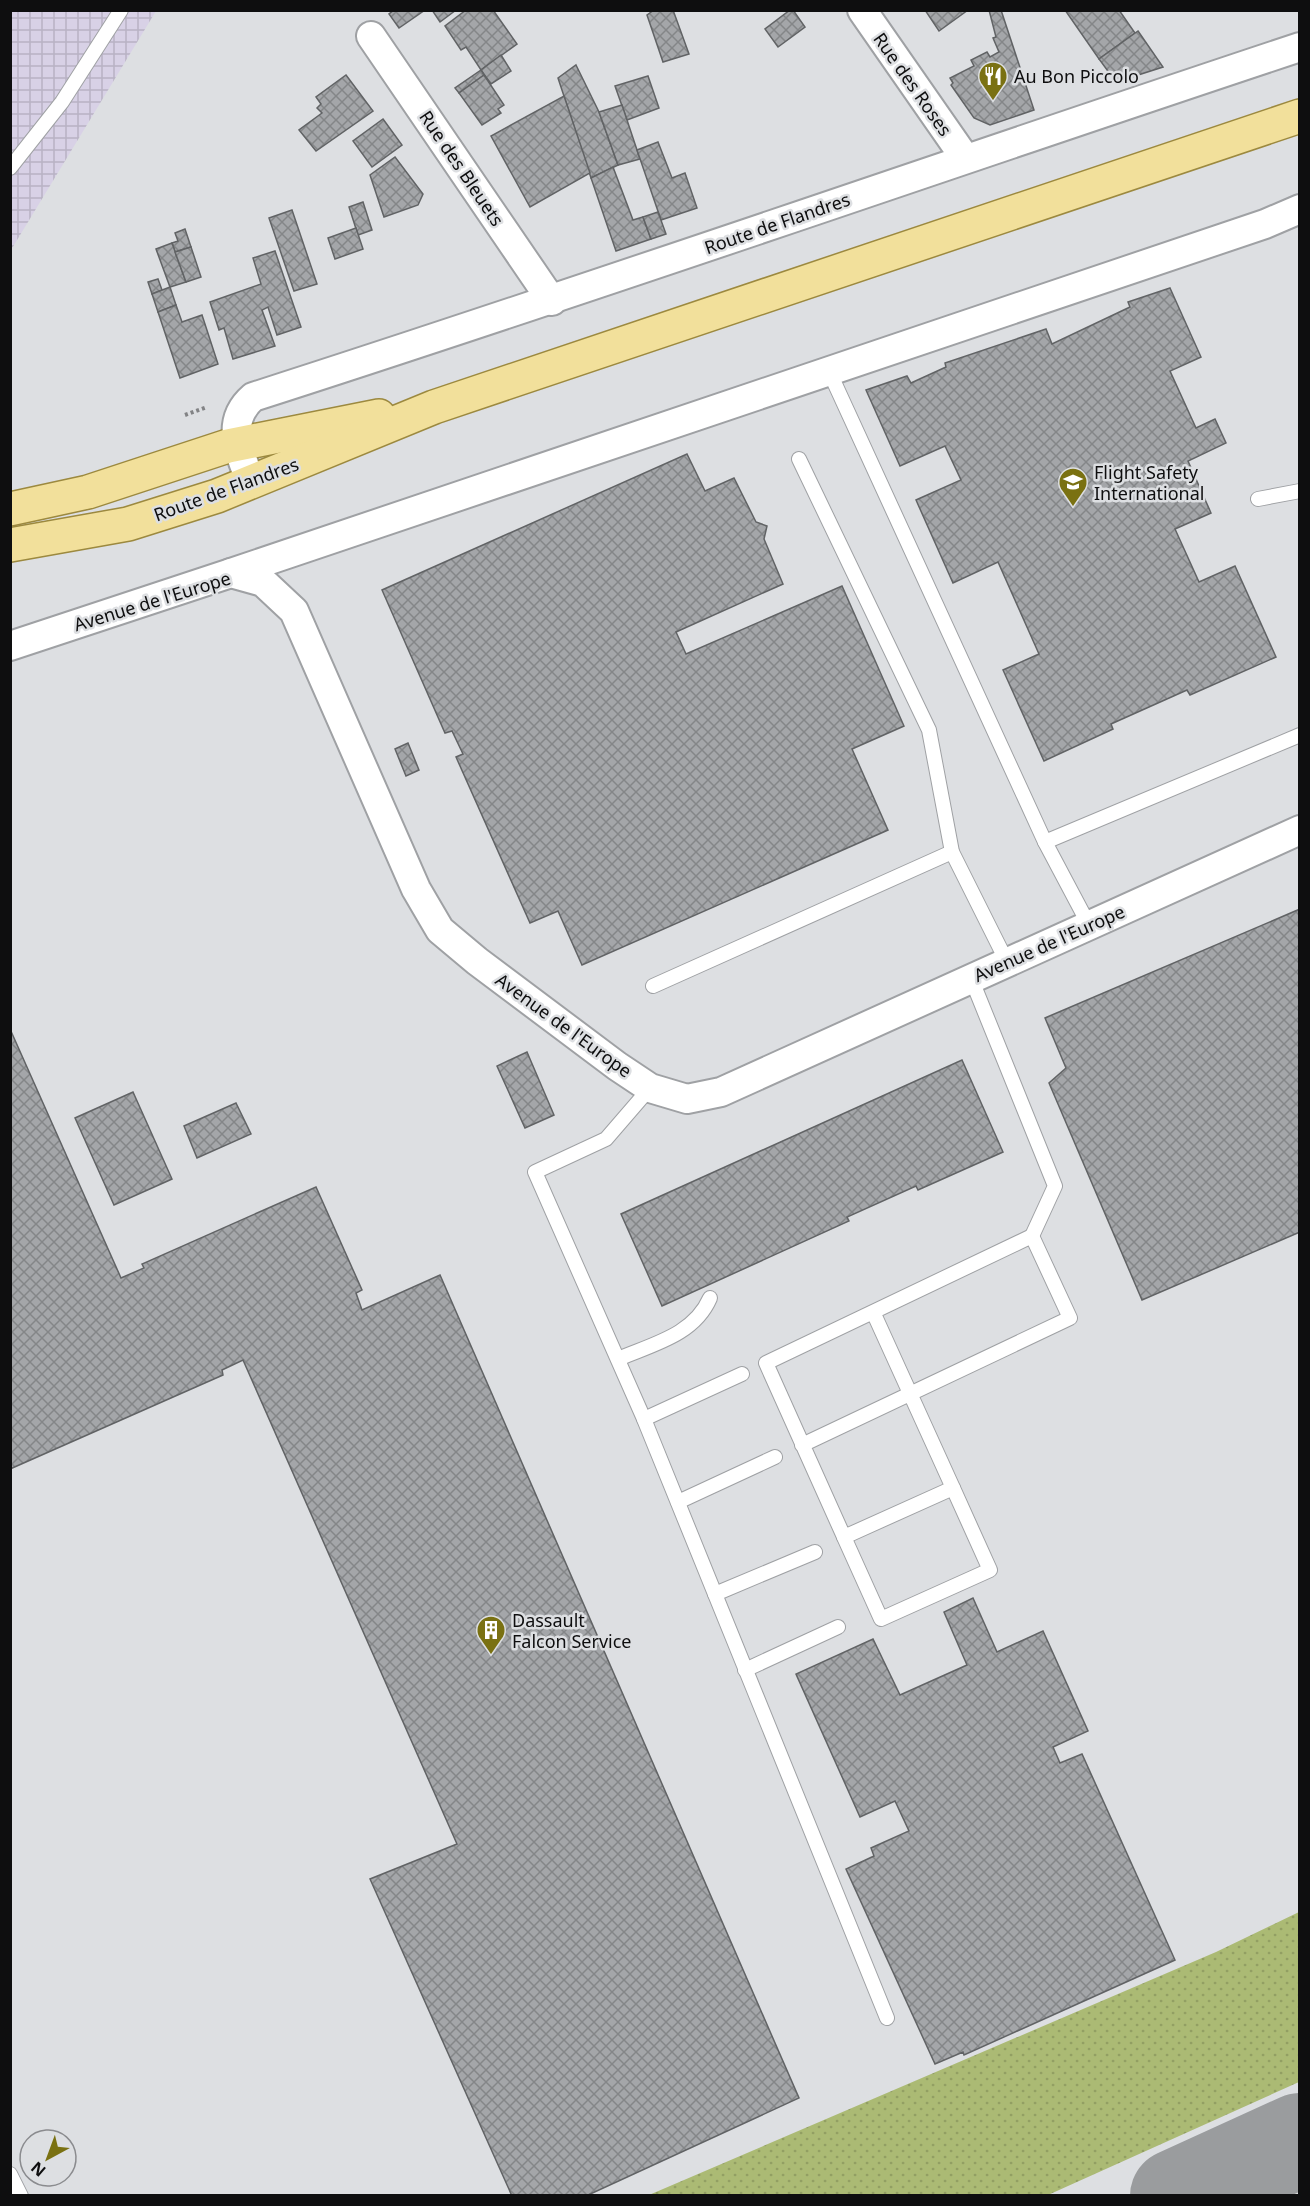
<svg xmlns="http://www.w3.org/2000/svg" width="1310" height="2206" font-family="'Noto Sans',sans-serif">
<defs>
<pattern id="industrial-grid" width="8" height="8" patternUnits="userSpaceOnUse" patternTransform="scale(1.5)"><rect width="8" height="8" fill="#d8d1e6"/><path d="M0 4h8M4 0v8" fill="none" stroke="#b8b2c4"/></pattern>
<pattern id="grass-dots" width="8" height="8" patternUnits="userSpaceOnUse" patternTransform="scale(1.5)"><rect width="8" height="8" fill="#abba74"/><path d="M2 2h.1M6 6h.1" fill="none" stroke="#929f63" stroke-width="1.8" stroke-linecap="round"/></pattern>
<pattern id="building-cross-hatch" width="8" height="8" patternUnits="userSpaceOnUse" patternTransform="scale(1.5)"><rect width="8" height="8" fill="#a4a6a9"/><path d="M0 0l8 8M0 8l8-8" fill="none" stroke="#848688"/></pattern>
</defs>
<rect width="100%" height="100%" fill="#dddfe2"/>
<path fill="url(#industrial-grid)" d="M11,11h145l-145,239z"/>
<path fill="url(#grass-dots)" d="M1299,1912v170l-251,113h-399l567,-243z"/>
<g fill="none" stroke-linecap="round" stroke-linejoin="round">
<path stroke="#9a9c9e" stroke-width="94" d="M1177,2196l123,-56"/>
</g>
<g fill="url(#building-cross-hatch)" stroke="#616365" stroke-width="1.5">
<path d="M394,10h31l-26,18 -10,-14z"/>
<path d="M432,10h24l-16,12z"/>
<path d="M466,10h27l24,34 -36,26 -15,-23 -5,3 -16,-24z"/>
<path d="M654,10h19l16,44 -26,8 -16,-47z"/>
<path d="M790,10h3l12,17 -27,20 -13,-18z"/>
<path d="M925,10h43l-29,21z"/>
<path d="M989,10h12l33,100 -44,15 -16,-7 -23,-33 2,-2 -3,-5 24,-12 -3,-6 16,-8 3,5 9,-5 -6,-14 3,-1z"/>
<path d="M1065,10h54l16,23 -36,26z"/>
<path d="M1138,31l25,36 -47,15 -17,-23z"/>
<path d="M501,55l10,16 -20,13 -10,-14z"/>
<path d="M576,65l23,47 19,53 -27,13 -33,-100z"/>
<path d="M481,70l3,5 -25,18 -4,-5z"/>
<path d="M346,75l27,36 -57,40 -17,-21 23,-17 -5,-5 4,-4 -5,-7z"/>
<path d="M484,75l20,30 -6,4 3,4 -19,12 -23,-32z"/>
<path d="M648,76l11,32 -32,12 -12,-34z"/>
<path d="M564,96l26,77 -60,34 -39,-71z"/>
<path d="M622,105l18,54 -22,6 -19,-53z"/>
<path d="M383,119l19,26 -30,22 -19,-26z"/>
<path d="M658,142l14,36 13,-5 12,35 -36,12 -24,-70z"/>
<path d="M395,157l28,37 -5,11 -34,12 -14,-42z"/>
<path d="M613,167l20,53 10,-3 8,22 -35,12 -25,-73z"/>
<path d="M363,202l9,28 -14,5 -9,-28z"/>
<path d="M292,210l25,74 -23,7 -25,-73z"/>
<path d="M658,212l8,22 -15,5 -8,-22z"/>
<path d="M356,228l7,21 -28,10 -7,-21z"/>
<path d="M185,229l6,18 -16,5 -3,-9 6,-2 -3,-8z"/>
<path d="M172,243l14,39 -16,5 -14,-38z"/>
<path d="M191,247l10,30 -15,5 -11,-30z"/>
<path d="M275,251l26,76 -24,8 -9,-28 -6,3 13,36 -42,13 -9,-31 -5,2 -9,-28 51,-18 -8,-26z"/>
<path d="M158,279l4,11 -10,4 -4,-12z"/>
<path d="M170,287l6,18 -18,7 -6,-18z"/>
<path d="M1170,288l31,69 -31,14 26,57 19,-9 11,24 -38,18 23,52 -36,16 24,53 36,-16 41,91 -86,38 -3,-5 -76,34 2,5 -69,32 -41,-91 36,-16 -41,-92 -45,21 -37,-83 45,-20 -16,-34 -45,20 -34,-76 41,-14 4,7 35,-16 -1,-4 101,-34 6,15 78,-37 -2,-5z"/>
<path d="M176,305l6,17 20,-7 16,49 -38,14 -22,-66z"/>
<path d="M687,454l18,37 29,-13 22,44 11,4 -3,13 19,45 -107,48 10,22 156,-68 62,140 -52,23 36,81 -306,135 -24,-54 -28,12 -74,-166 7,-3 -11,-23 -7,2 -63,-143z"/>
<path d="M408,743l11,27 -13,6 -11,-27z"/>
<path d="M1300,909v323l-158,68 -93,-217 17,-15 -21,-50z"/>
<path d="M10,1029l111,249 23,-10 -2,-4 174,-77 46,103 -6,3 6,17 78,-35 359,823 -213,98h-74l-142,-317 87,-35 -214,-484 -21,10 1,5 -213,94z"/>
<path d="M527,1052l27,63 -29,13 -28,-62z"/>
<path d="M962,1060l41,92 -85,38 -2,-4 -69,31 2,4 -187,85 -41,-92z"/>
<path d="M133,1092l39,87 -58,26 -39,-87z"/>
<path d="M236,1103l15,31 -54,24 -13,-32z"/>
<path d="M973,1598l24,54 46,-21 45,100 -35,16 7,16 22,-9 93,206 -211,95 -1,-3 -28,12 -89,-195 28,-13 -3,-8 38,-17 -14,-30 -35,16 -64,-143 77,-35 27,56 67,-30 -23,-53z"/>
</g>
<g fill="none" stroke-linecap="round" stroke-linejoin="round">
<g stroke="#9fa1a4" stroke-width="16">
<g id="service">
<path d="M10,168l52,-66 59,-92"/>
<path d="M829,371l216,471 44,83"/>
<path d="M799,459l130,271 23,122 55,110"/>
<path d="M1258,499l42,-8"/>
<path d="M1045,842l255,-107"/>
<path d="M971,978l84,208 -23,50"/>
<path d="M653,986l299,-134"/>
<path d="M650,1088l-44,51 -71,33 109,247 243,599"/>
<path d="M618,1359c35,-15 76,-24 92,-61"/>
<path d="M644,1419l98,-45"/>
<path d="M802,1445l268,-127 -38,-82 -266,127 78,174 109,-49 -79,-174"/>
<path d="M678,1502l97,-45"/>
<path d="M844,1537l37,82 109,-49 -37,-82"/>
<path d="M715,1594l100,-42"/>
<path d="M745,1670l93,-43"/>
<path d="M10,2174l11,22"/>
</g>
</g>
<g stroke="#9fa1a4" stroke-width="32">
<g id="minor">
<path d="M862,10l103,148"/>
<path d="M371,36l181,265"/>
<path d="M251,483c-11,-30 -27,-61 2,-86 350,-112 697,-234 1047,-350"/>
<path d="M231,573l1034,-349 35,-15"/>
<path d="M10,646l221,-73 32,9 31,29 122,278 24,41 37,31 140,105 33,22 37,11 34,-7 579,-262"/>
</g>
</g>
<g stroke="#9c893f" stroke-width="36">
<g id="primary">
<path d="M10,509l78,-17 140,-46 151,-30"/>
<path d="M10,545l118,-21 89,-28 217,-89 866,-291"/>
</g>
</g>
<path stroke="#828385" stroke-width="4" stroke-dasharray="3 3" stroke-linecap="butt" d="M185,415l22,-8"/>
<use href="#service" stroke="#fff" stroke-width="14"/>
<use href="#minor" stroke="#fff" stroke-width="28"/>
<use href="#primary" stroke="#f2e09b" stroke-width="33"/>
</g>
<defs>
<g id="restaurant-pin" transform="scale(1.5)"><path d="M0 17L-7.5 6A9.5 9.5 0 1 1 7.5 6Z" fill="#7a7112" stroke="#dddfe2"/><path d="M-5-6h1v4h1v-4h1v4h1v-4h1v5L-1.5 .5V6h-2V.5L-5-1ZM5-6V6H3V1.5H1.5Q1.5-4 5-6Z" fill="#fff"/></g>
<g id="school-pin" transform="scale(1.5)"><path d="M0 17L-7.5 6A9.5 9.5 0 1 1 7.5 6Z" fill="#7a7112" stroke="#dddfe2"/><path d="M0-5L7-2L0 1L-7-2ZM-4 1L0 2.5L4 1V4Q0 6-4 4Z" fill="#fff"/></g>
<g id="building-pin" transform="scale(1.5)"><path d="M0 17L-7.5 6A9.5 9.5 0 1 1 7.5 6Z" fill="#7a7112" stroke="#dddfe2"/><path d="M-4-6H4V6H1V3H-1V6H-4ZM-2.5-4.3h1.7v1.8h-1.7ZM.8-4.3h1.7v1.8H.8ZM-2.5-1h1.7V.8h-1.7ZM.8-1h1.7V.8H.8Z" fill="#fff"/></g>
</defs>
<g fill-rule="evenodd">
<use href="#restaurant-pin" x="993" y="76"/>
<use href="#school-pin" x="1073" y="482"/>
<use href="#building-pin" x="491" y="1630"/>
</g>
<g text-anchor="middle" dominant-baseline="central" stroke-width="5" stroke-linejoin="round" paint-order="stroke">
<g font-size="18" fill="#0e0e0f" stroke="#dddfe2" text-anchor="start">
<text x="1014" y="76">Au Bon Piccolo</text>
<text x="1094" y="472">Flight Safety<tspan x="1094" dy="21">International</tspan></text>
<text x="512" y="1620">Dassault<tspan x="512" dy="21">Falcon Service</tspan></text>
</g>
<g font-size="18" fill="#0e0e0f" stroke="#dddfe2">
<text transform="translate(913 84) rotate(55)">Rue des Roses</text>
<text transform="translate(462 168) rotate(56)">Rue des Bleuets</text>
<text transform="translate(777 223) rotate(-19)">Route de Flandres</text>
<text transform="translate(226 489) rotate(-20)">Route de Flandres</text>
<text transform="translate(152 601) rotate(-17)">Avenue de l'Europe</text>
<text transform="translate(1049 943) rotate(-24)">Avenue de l'Europe</text>
<text transform="translate(564 1025) rotate(36)">Avenue de l'Europe</text>
</g>
</g>
<rect width="1310" height="2206" fill="none" stroke="#0e0e0f" stroke-width="24"/>
<g transform="translate(48 2158) rotate(221)"><circle r="28" fill="#dddfe2" stroke="#8a8b8e" stroke-width="1.5"/>
<path d="M0-4.5L10 22L0 15L-10 22Z" fill="#7a7112"/>
<text y="-9" font-size="16" font-weight="bold" text-anchor="middle" fill="#0e0e0f">N</text>
</g>
</svg>
